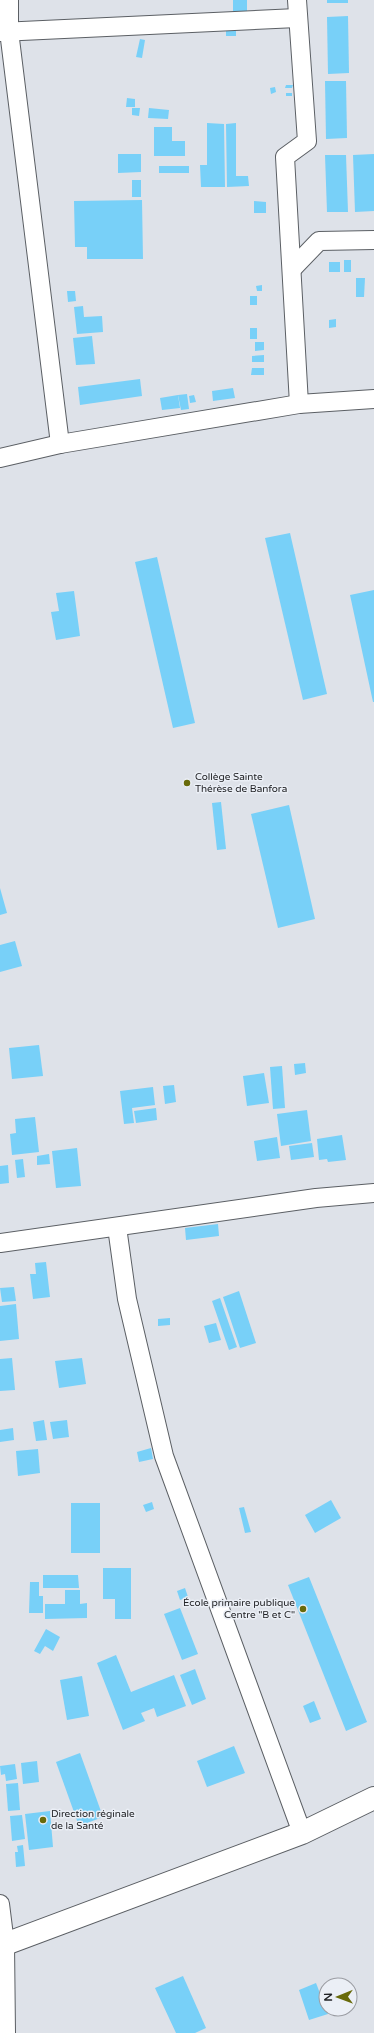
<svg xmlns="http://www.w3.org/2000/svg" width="374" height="2033" font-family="'Varela Round',sans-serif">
<rect width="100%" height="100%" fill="#dee2e9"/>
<g fill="#78d0f8">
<path d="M233,0h14v13l-14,1z"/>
<rect x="327" y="0" width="21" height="3"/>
<path d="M348,16l1,57 -21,1 -1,-57z"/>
<rect x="226" y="30" width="10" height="6"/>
<path d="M140,39l5,1 -3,18 -6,-1z"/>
<path d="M325,81h21l1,57 -21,1z"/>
<path d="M286,85h7l-1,3h-7z"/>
<path d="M275,87l1,5 -5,2 -1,-6z"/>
<rect x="286" y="93" width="6" height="3"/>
<path d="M127,98l8,1v8h-9z"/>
<path d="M132,108h8l-1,8 -7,-1z"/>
<path d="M149,108l20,2 -1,9 -20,-1z"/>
<path d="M207,123l17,1 1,63h-24l-1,-22h7z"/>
<path d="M236,123v53h12l1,10 -22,1 -1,-63z"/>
<path d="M154,127h18v14h13v15h-31z"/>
<path d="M118,154h23v18l-23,1z"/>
<path d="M374,154v57l-19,1 -2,-57z"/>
<path d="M325,155h21l2,57h-21z"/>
<rect x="159" y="166" width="30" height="7"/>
<rect x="132" y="180" width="9" height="17"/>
<path d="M142,200l1,59h-56v-12h-12l-1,-46z"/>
<path d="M254,201l12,1v11h-12z"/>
<rect x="344" y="260" width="7" height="12"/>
<rect x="329" y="262" width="11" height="10"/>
<path d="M356,278h9l-1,19h-8z"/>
<path d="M262,285v6h-5l-1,-5z"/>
<path d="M67,291h8l1,10 -8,1z"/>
<rect x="250" y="296" width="7" height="9"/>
<path d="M83,306l1,11 18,-1 1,16 -26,2 -3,-27z"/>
<path d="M336,319v8l-7,1v-8z"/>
<rect x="250" y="328" width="7" height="11"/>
<path d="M92,336l3,28 -19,1 -3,-27z"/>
<path d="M255,342h9v8l-9,1z"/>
<path d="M264,355v7h-12v-6z"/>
<path d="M252,368h12v7h-13z"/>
<path d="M140,379l2,17 -62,9 -2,-18z"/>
<path d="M233,388l2,10 -22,3 -1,-10z"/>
<path d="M187,394l2,15 -8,1 -3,-15z"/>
<path d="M178,395l2,13 -18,2 -2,-12z"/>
<path d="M194,395l2,7 -6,1 -1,-7z"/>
<path d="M290,533l37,161 -24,6 -38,-162z"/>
<path d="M157,557l38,166 -22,5 -38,-166z"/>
<path d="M374,590v112h-1l-23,-107z"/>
<path d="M74,591l6,45 -24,4 -5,-28 8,-1 -3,-18z"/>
<path d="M221,802l5,47 -9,1 -5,-47z"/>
<path d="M289,805l26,114 -37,9 -27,-114z"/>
<path d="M0,888l7,25 -7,2z"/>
<path d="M15,941l7,25 -22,6v-27z"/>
<path d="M39,1045l4,31 -31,3 -3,-31z"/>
<path d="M305,1063l1,10 -11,2 -1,-11z"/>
<path d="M282,1066l3,42 -12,1 -3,-42z"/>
<path d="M264,1073l5,30 -22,3 -4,-30z"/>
<path d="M174,1085l2,17 -11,2 -2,-18z"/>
<path d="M153,1087l2,18 -23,3 2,15 -10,1 -4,-33z"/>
<path d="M156,1108l1,12 -21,3 -2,-12z"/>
<path d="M307,1110l4,31 -30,5 -4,-32z"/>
<path d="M35,1117l4,35 -27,3 -2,-21 6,-1 -1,-14z"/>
<path d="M342,1135l4,25 -18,2 -1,-3 -8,1 -2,-21z"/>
<path d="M277,1137l3,21 -23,3 -3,-20z"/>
<path d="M312,1143l2,14 -23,3 -2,-14z"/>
<path d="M77,1148l4,38 -25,2 -4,-37z"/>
<path d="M49,1154l1,10 -13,1v-9z"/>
<path d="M23,1159l2,18 -8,1 -2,-18z"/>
<path d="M8,1165l1,18 -9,1v-18z"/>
<path d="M218,1224l1,12 -33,4 -1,-12z"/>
<path d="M46,1262l4,35 -17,2 -3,-25h6l-1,-11z"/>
<path d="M14,1287l2,14 -14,1 -2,-14z"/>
<path d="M239,1291l17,52 -16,5 -17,-51z"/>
<path d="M220,1298l17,49 -8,3 -17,-49z"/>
<path d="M16,1304l3,35 -19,2v-35z"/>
<path d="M170,1318v7l-12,1v-7z"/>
<path d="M216,1323l5,17 -12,3 -5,-17z"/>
<path d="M12,1358l3,32 -15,1v-32z"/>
<path d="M82,1358l4,26 -27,4 -4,-27z"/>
<path d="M44,1420l3,20 -11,1 -3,-19z"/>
<path d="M67,1420l2,17 -16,2 -3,-17z"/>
<path d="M13,1428l1,12 -14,2v-12z"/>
<path d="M151,1448l2,11 -14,3 -2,-10z"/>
<path d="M38,1449l2,24 -22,3 -2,-25z"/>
<path d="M331,1500l10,18 -26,15 -10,-18z"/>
<path d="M152,1502l2,7 -8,3 -3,-7z"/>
<rect x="71" y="1503" width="29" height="50"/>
<path d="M244,1507l7,25 -6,1 -6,-25z"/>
<path d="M103,1568h28v51h-16v-20h-12z"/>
<path d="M43,1575h35l1,13h-36z"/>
<path d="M309,1577l58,145 -21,9 -58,-146z"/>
<path d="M30,1582h9v14h4v17h-14z"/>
<path d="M185,1588l3,9 -8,3 -3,-9z"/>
<path d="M65,1590h15v14l7,-1v15l-42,1v-15h20z"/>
<path d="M180,1608l18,46 -16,6 -18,-46z"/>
<path d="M46,1629l14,8 -7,14 -8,-5 -5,8 -6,-3z"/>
<path d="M116,1655l15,37 43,-17 12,31 -29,11 -3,-9 -13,5 4,8 -22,9 -26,-67z"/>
<path d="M195,1669l11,30 -14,6 -12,-30z"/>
<path d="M82,1676l7,40 -22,4 -7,-40z"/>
<path d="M314,1701l7,18 -11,4 -7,-17z"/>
<path d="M234,1746l11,27 -38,14 -10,-26z"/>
<path d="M80,1753l23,64 -24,9 -23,-64z"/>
<path d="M37,1761l2,21 -16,2 -2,-21z"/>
<path d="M15,1764l2,15 -11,2 -1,-7 -4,1 -1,-9z"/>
<path d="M18,1783l2,27 -12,1 -2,-27z"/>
<path d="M50,1811l3,36 -24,3 -4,-36z"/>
<path d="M22,1815l3,24 -13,2 -2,-25z"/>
<path d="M23,1845l2,21 -9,1 -1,-15h3l-1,-6z"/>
<path d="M183,1976l23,52 -11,5h-19l-21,-45z"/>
<path d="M316,1983l12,31 -19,6 -10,-30z"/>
</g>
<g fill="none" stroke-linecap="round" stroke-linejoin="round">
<g stroke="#5b5f64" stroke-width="20">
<g id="minor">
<path d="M9,0v31l51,413"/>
<path d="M297,0l10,141 -22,16 14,247"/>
<path d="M0,32l297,-14"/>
<path d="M292,269l27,-28 55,-1"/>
<path d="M0,458l60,-14 239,-40 75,-5"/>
<path d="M117,1227l10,72 37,157 138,377"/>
<path d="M0,1243l316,-45 58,-5"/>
<path d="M0,1904l5,40 1,89"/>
</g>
</g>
<g stroke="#5b5f64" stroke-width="24">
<path id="secondary" d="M0,1946l302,-113 72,-35"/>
</g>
<use href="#minor" stroke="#fff" stroke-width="18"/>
<use href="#secondary" stroke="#fff" stroke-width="22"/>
</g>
<g fill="#686a0a" stroke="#ebeff6" stroke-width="1.5">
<circle cx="187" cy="783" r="4"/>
<circle cx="303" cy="1609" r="4"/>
<circle cx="43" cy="1820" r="4"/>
</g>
<g text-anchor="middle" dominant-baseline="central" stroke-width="3" stroke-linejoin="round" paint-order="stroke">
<g font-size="10" fill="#222326" stroke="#ebeff6" text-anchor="start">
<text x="195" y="777">Collège Sainte<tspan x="195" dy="12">Thérèse de Banfora</tspan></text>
<text x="295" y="1603" text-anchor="end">École primaire publique<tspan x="295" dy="12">Centre "B et C"</tspan></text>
<text x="51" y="1814">Direction réginale<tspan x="51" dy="12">de la Santé</tspan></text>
</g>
</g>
<g transform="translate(338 1997) rotate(269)"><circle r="19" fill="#ebeff6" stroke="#9b9da3"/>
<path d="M0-3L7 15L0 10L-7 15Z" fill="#686a0a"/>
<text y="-6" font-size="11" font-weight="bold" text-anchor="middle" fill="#222326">N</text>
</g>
</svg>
